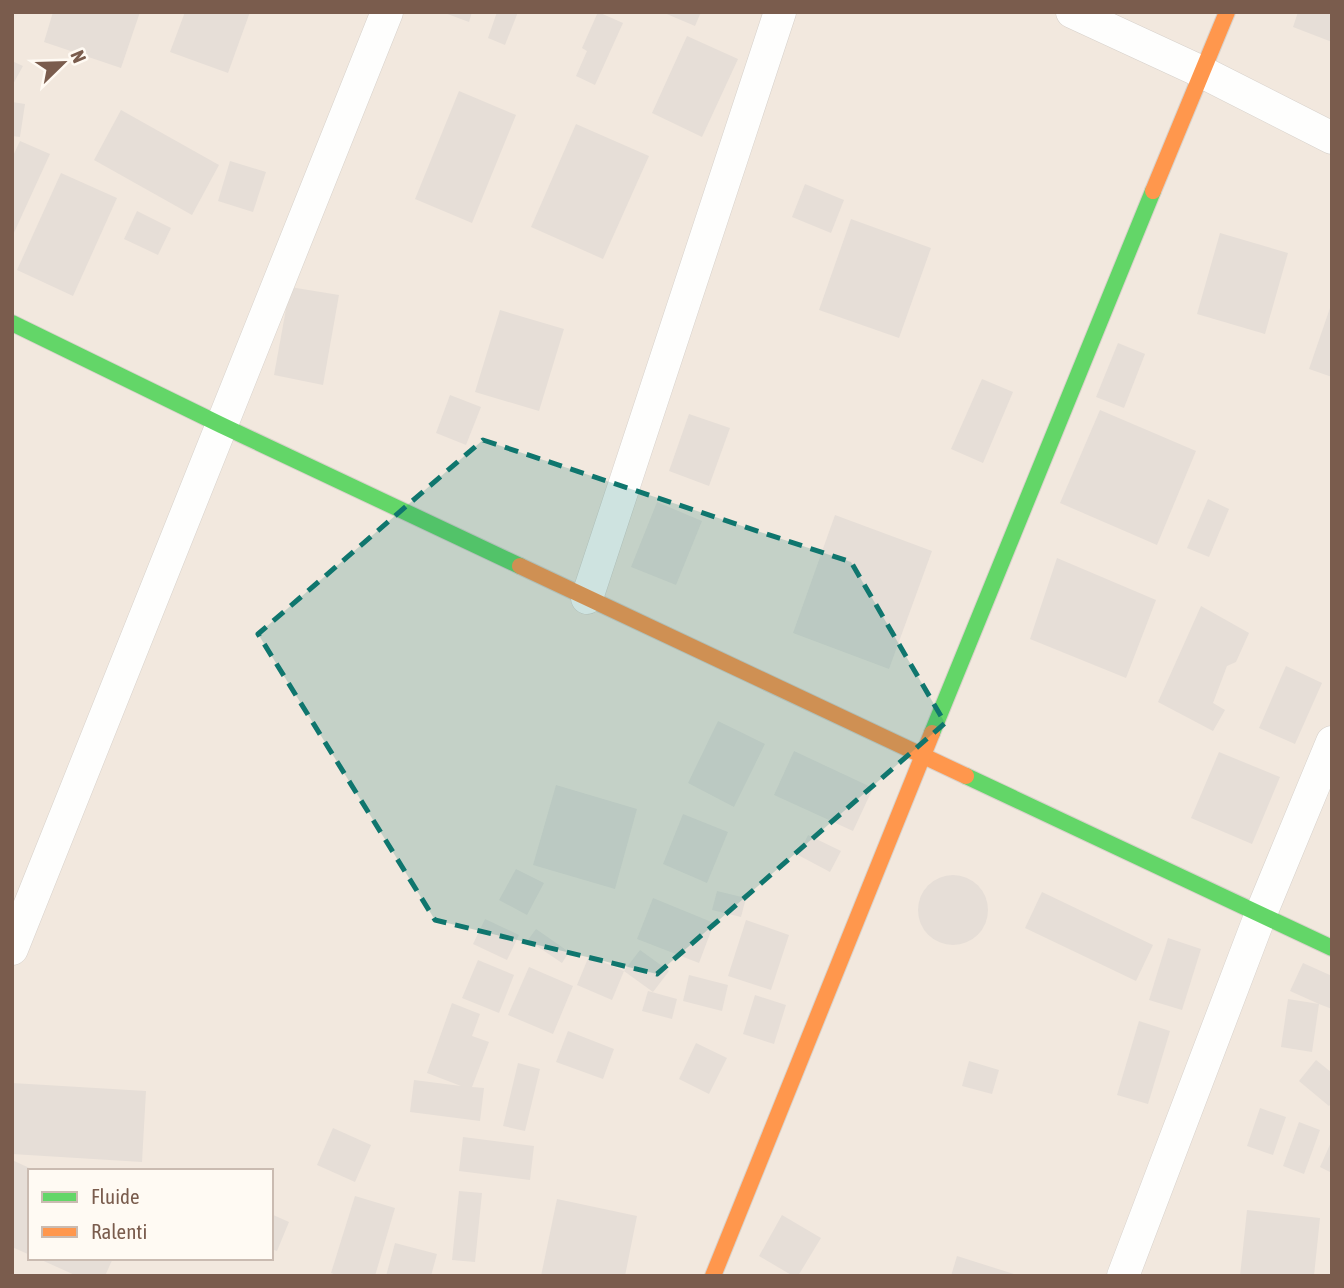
<svg xmlns="http://www.w3.org/2000/svg" width="1344" height="1288" font-family="'Asap Condensed',sans-serif">
<rect width="100%" height="100%" fill="#f9f5f0"/>
<path fill="#f2e8de" fill-rule="evenodd" d="M12,12h1320v1264h-1320zM30,1171h241v87h-241z"/>
<g fill="#e6ded7">
<path d="M53,12h87l-19,56 -77,-26z"/>
<path d="M185,12h65l-22,61 -58,-21z"/>
<path d="M442,12h30l-3,10z"/>
<path d="M497,12h21l-13,33 -17,-7z"/>
<path d="M598,12l25,11 -28,62 -19,-9 11,-25 -5,-3z"/>
<path d="M662,12h39l-6,14z"/>
<path d="M1298,12h34v30l-39,-15z"/>
<path d="M687,36l51,23 -36,78 -50,-24z"/>
<path d="M12,61l11,5 -11,20z"/>
<path d="M459,91l57,24 -44,108 -57,-24z"/>
<path d="M12,102l13,2 -5,33 -8,-1z"/>
<path d="M121,110l98,55 -27,50 -98,-55z"/>
<path d="M576,124l73,32 -46,103 -72,-32z"/>
<path d="M20,141l30,13 -38,83v-79z"/>
<path d="M230,161l36,11 -13,40 -35,-11z"/>
<path d="M61,173l56,25 -44,98 -56,-26z"/>
<path d="M805,184l39,16 -13,33 -39,-16z"/>
<path d="M137,211l34,17 -13,27 -34,-16z"/>
<path d="M851,219l80,29 -32,90 -80,-28z"/>
<path d="M1220,233l68,20 -23,81 -68,-20z"/>
<path d="M290,287l49,8 -16,90 -49,-10z"/>
<path d="M1331,305h1v72l-23,-8z"/>
<path d="M500,310l64,19 -25,82 -64,-19z"/>
<path d="M1118,343l27,11 -21,54 -28,-11z"/>
<path d="M982,379l31,13 -30,71 -32,-14z"/>
<path d="M450,395l31,12 -15,38 -30,-12z"/>
<path d="M1100,410l96,41 -39,94 -97,-42z"/>
<path d="M689,414l41,14 -21,58 -40,-15z"/>
<path d="M1208,499l21,10 -20,48 -22,-9z"/>
<path d="M657,502l45,19 -26,64 -45,-18z"/>
<path d="M835,515l97,36 -43,118 -96,-36z"/>
<path d="M1057,558l99,42 -30,78 -96,-39z"/>
<path d="M1201,606l48,27 -13,29 -9,4 -14,37 12,7 -12,21 -55,-29z"/>
<path d="M1286,666l36,17 -27,61 -36,-16z"/>
<path d="M718,721l47,23 -31,63 -46,-24z"/>
<path d="M794,751l79,37 -20,43 -79,-36z"/>
<path d="M1219,752l61,25 -28,67 -61,-26z"/>
<path d="M556,785l81,24 -22,80 -82,-24z"/>
<path d="M683,814l45,18 -21,51 -44,-19z"/>
<path d="M808,835l33,16 -11,21 -32,-17z"/>
<path d="M516,869l28,14 -17,32 -28,-15z"/>
<circle cx="953" cy="910" r="35"/>
<path d="M717,891l29,7 -5,19 -29,-7z"/>
<path d="M1042,892l111,53 -17,36 -111,-53z"/>
<path d="M653,898l61,25 -15,40 -62,-24z"/>
<path d="M485,919l34,16 -12,25 -34,-16z"/>
<path d="M746,920l43,15 -18,55 -43,-14z"/>
<path d="M536,929l33,23 -7,11 -34,-23z"/>
<path d="M1168,938l33,11 -19,61 -33,-10z"/>
<path d="M640,950l29,21 -16,21 -29,-21z"/>
<path d="M589,956l35,15 -12,29 -35,-15z"/>
<path d="M478,960l36,15 -15,38 -37,-15z"/>
<path d="M1303,963l29,13v33l-13,-5 -7,48 -31,-5 7,-48 31,5 -29,-13z"/>
<path d="M529,967l44,19 -20,48 -45,-19z"/>
<path d="M689,975l39,10 -6,26 -39,-10z"/>
<path d="M648,991l29,8 -5,20 -30,-8z"/>
<path d="M755,995l31,10 -12,39 -31,-10z"/>
<path d="M452,1003l28,11 -8,22 17,6 -17,45 12,1 -4,33 -70,-9 4,-32 47,6 -34,-13z"/>
<path d="M1139,1021l31,10 -22,73 -31,-9z"/>
<path d="M568,1031l46,18 -11,30 -47,-17z"/>
<path d="M696,1043l31,15 -18,36 -30,-15z"/>
<path d="M1316,1060l16,13v30l-3,3 -30,-25z"/>
<path d="M969,1061l30,9 -7,24 -30,-8z"/>
<path d="M518,1063l22,6 -15,62 -22,-5z"/>
<path d="M12,1083l134,8 -4,71 -130,-8z"/>
<path d="M1260,1108l26,9 -13,38 -26,-9z"/>
<path d="M1299,1122l21,8 -16,44 -21,-8z"/>
<path d="M333,1128l38,17 -16,37 -38,-17z"/>
<path d="M463,1137l71,9 -4,34 -71,-9z"/>
<path d="M1332,1140v33l-12,-6z"/>
<path d="M12,1160l24,11h-6v84l-18,-8z"/>
<path d="M459,1191l23,2 -7,69 -23,-2z"/>
<path d="M355,1196l40,12 -20,68h-36l-8,-3z"/>
<path d="M557,1199l80,17 -12,60h-84z"/>
<path d="M1247,1210l73,8 -6,58h-74z"/>
<path d="M271,1214l18,8 -12,29 -6,-2z"/>
<path d="M782,1215l39,23 -23,38h-5l-34,-20z"/>
<path d="M395,1243l42,11 -6,22h-45z"/>
<path d="M957,1256l60,19v1h-66z"/>
<path d="M37,1258h76l-8,18h-28z"/>
</g>
<g fill="none" stroke-linecap="round" stroke-linejoin="round">
<g stroke="#d7d1cb" stroke-width="33">
<g id="street">
<path d="M1072,12l132,61 128,65"/>
<path d="M587,598l193,-586"/>
<path d="M12,949l375,-937"/>
<path d="M1123,1276l137,-360 72,-174"/>
</g>
</g>
<g stroke="#d9d2cb" stroke-width="18">
<g id="fast">
<path d="M12,323l209,102 299,141"/>
<path d="M932,733l221,-542"/>
<path d="M966,776l366,172"/>
</g>
</g>
<g stroke="#d9d2cb" stroke-width="18">
<g id="slow">
<path d="M1153,191l74,-179"/>
<path d="M520,566l446,210"/>
<path d="M713,1276l219,-543"/>
</g>
</g>
<use href="#street" stroke="#fefefd" stroke-width="32"/>
<use href="#fast" stroke="#63d668" stroke-width="16"/>
<use href="#slow" stroke="#ff974d" stroke-width="16"/>
</g>
<path fill="#0f766e" fill-opacity="0.2" stroke="#0f766e" stroke-width="5" stroke-dasharray="14 9" stroke-linejoin="round" d="M483,440l368,122 94,161 -288,251 -222,-54 -177,-286z"/>
<rect width="1344" height="1288" fill="none" stroke="#7a5c4d" stroke-width="28"/>
<rect x="28" y="1169" width="245" height="91" fill="#fffaf3" stroke="#cabbb1" stroke-width="2"/>
<rect x="42" y="1192" width="35" height="10" fill="#63d668" stroke="#cabbb1" stroke-width="2"/>
<text x="91" y="1204" font-size="21" fill="#7a5c4d">Fluide</text>
<rect x="42" y="1227" width="35" height="10" fill="#ff974d" stroke="#cabbb1" stroke-width="2"/>
<text x="91" y="1239" font-size="21" fill="#7a5c4d">Ralenti</text>
<g transform="translate(63 63) rotate(67)" stroke="#fffaf3" stroke-width="5" paint-order="stroke">
<path d="M0-5L12 26L0 18L-12 26Z" fill="#7a5c4d"/>
<text y="-10" font-size="19" font-weight="bold" text-anchor="middle" fill="#7a5c4d">N</text>
</g>
</svg>
